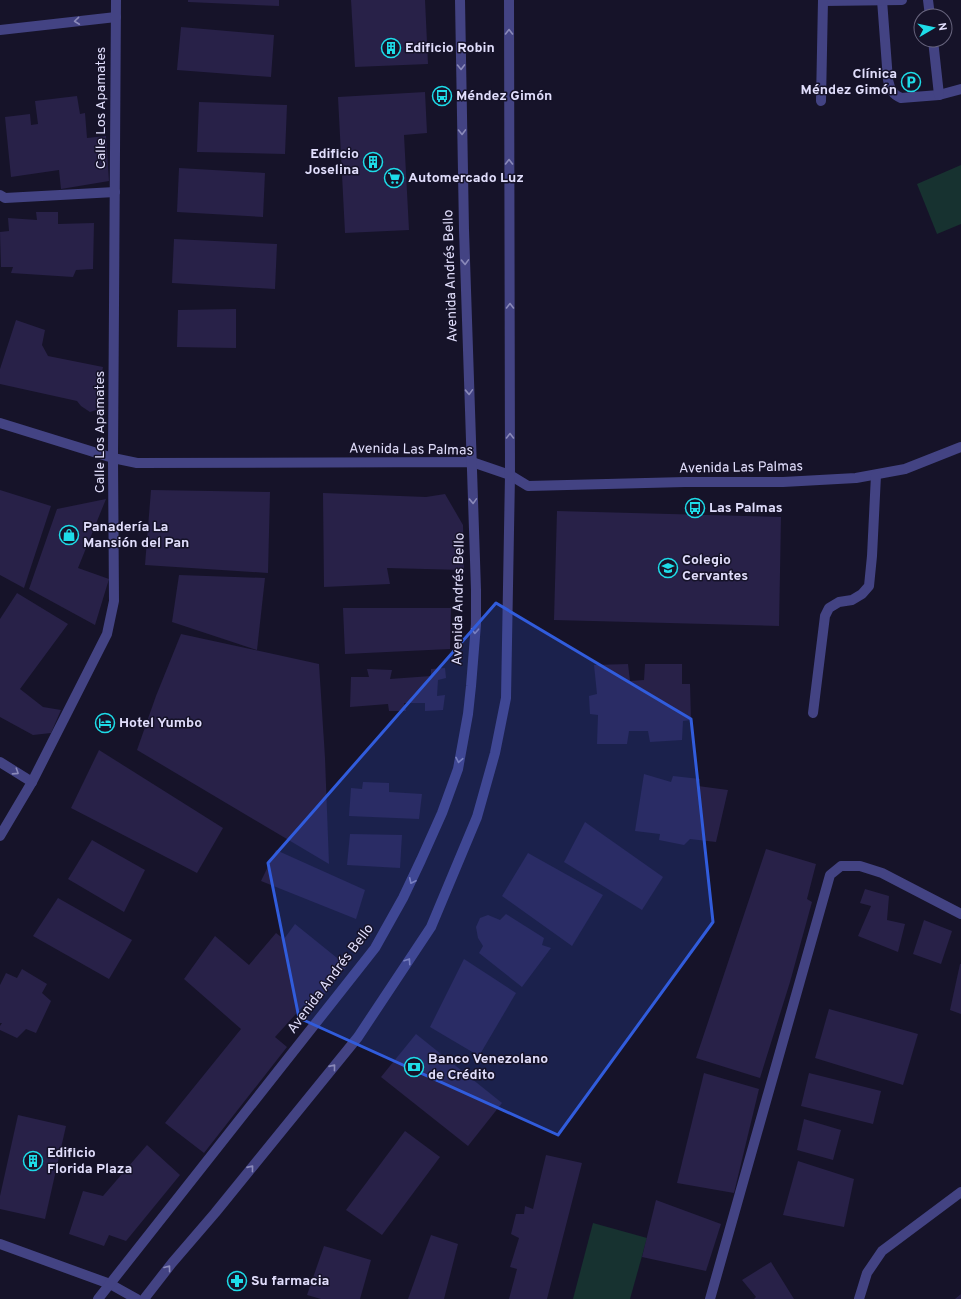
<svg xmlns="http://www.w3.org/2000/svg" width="961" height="1299" font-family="Overpass,sans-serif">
<rect width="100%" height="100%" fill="#161329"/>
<g fill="#173230">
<path d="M961,165v59l-24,10 -20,-50z"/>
<path d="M593,1223l54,15 -17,61h-57z"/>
</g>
<g fill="#282148">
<path d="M188,0h91v6l-91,-4z"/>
<path d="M351,0h74l3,64 -73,3z"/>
<path d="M181,27l93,8 -3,42 -94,-7z"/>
<path d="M425,92l2,41 -23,2 5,95 -64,3 -7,-136z"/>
<path d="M77,96l3,18 5,-1 2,25 19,-2 3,45 -48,8 -2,-19 -48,7 -6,-60 25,-3 1,11 7,-1 -3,-23z"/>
<path d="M199,102l88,3 -2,49 -88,-2z"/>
<path d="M179,168l86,5 -2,44 -86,-5z"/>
<path d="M36,212h22v12l36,-1 -1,46 -17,1 -3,7 -62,-4 2,-6h-12l-1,-35 9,-1 -1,-13 29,2z"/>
<path d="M174,239l103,5 -2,45 -103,-6z"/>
<path d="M236,309v39l-59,-1 1,-37z"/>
<path d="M16,320l29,10 -3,15 6,11 55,11 -5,23 4,12 -3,7 -9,3 -9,-6 -4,-5 -77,-17v-15z"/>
<path d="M0,490l51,16 -27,82 -24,-13z"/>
<path d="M151,490l119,2 -2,81 -123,-8z"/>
<path d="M323,493l103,4 19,-3 18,31 1,45 -77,-2 3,16 -66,3z"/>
<path d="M106,499l-28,69 31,11 -14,46 -66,-36 28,-80z"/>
<path d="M557,511l224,6 -2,109 -225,-6z"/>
<path d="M179,575l86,3 -8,72 -85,-28z"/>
<path d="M17,593l51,31 -48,65 23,18 18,3 -10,23 -18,2 -33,-18v-98z"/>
<path d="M343,608h108l-1,41 -105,5z"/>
<path d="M181,634l138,30 6,94 4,106 -192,-114 19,-54z"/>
<path d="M628,664l2,17 14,-1 1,-16h37v20h8l1,36 -8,1 -1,19 -32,2 -2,-11h-19l-2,13h-30l1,-29 -8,-1 -1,-18 8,-2 -3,-29z"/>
<path d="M445,668l1,10 -8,2 -1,16 8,-1 -2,15 -18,1v-8h-21l2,8h-17l-1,-7 -38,3 1,-30h18l-2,-8 25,1 -2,9 41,-3v-7z"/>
<path d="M99,750l124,78 -26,45 -126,-65z"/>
<path d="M644,774l27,8 2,-6 27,3 -2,7 30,4 -12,52 -26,-3 -6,6 -25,-5 1,-6 -25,-3z"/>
<path d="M363,782l26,1v9l33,2 -3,25 -70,-3 2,-28 11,1z"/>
<path d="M585,822l78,55 -21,33 -78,-48z"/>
<path d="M350,834l52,1 -2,33 -53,-3z"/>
<path d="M92,840l53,30 -21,42 -56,-33z"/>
<path d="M766,849l50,15 -9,35 5,3 -22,80 -30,96 -64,-20z"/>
<path d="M276,850l89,40 -9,29 -95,-38z"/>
<path d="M528,853l75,42 -31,51 -70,-50z"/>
<path d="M865,889l24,7 -2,24 18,4 -7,28 -40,-16 13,-30 -11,-3z"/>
<path d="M58,898l74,42 -23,39 -76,-43z"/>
<path d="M506,914l38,24 -2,7 9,3 -29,39 -43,-34 4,-7 -5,-8 -2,-11 4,-9 8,-3 12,5z"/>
<path d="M924,920l28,11 -11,33 -28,-10z"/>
<path d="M295,924l52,42 -36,45 -7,-6 -29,32 12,10 -83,106 -39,-30 76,-94 -57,-50 31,-43 34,29 27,-32 8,6z"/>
<path d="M464,959l52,34 -37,63 -49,-29z"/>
<path d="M960,964h1v50l-11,-4z"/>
<path d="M22,969l25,15 -5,9 9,8 -15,32 -10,-4 -9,9 -17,-8v-4l2,-3h-2v-38l6,-12 11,5z"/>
<path d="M829,1009l89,25 -15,51 -88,-27z"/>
<path d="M416,1034l86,69 -34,43 -87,-69z"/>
<path d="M704,1073l55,16 -25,104 -57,-10z"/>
<path d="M809,1073l72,18 -8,33 -72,-18z"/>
<path d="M18,1115l48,11 -21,93 -45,-10v-13z"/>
<path d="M804,1119l37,11 -8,30 -36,-10z"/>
<path d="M405,1131l35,26 -58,78 -36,-25z"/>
<path d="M147,1145l33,30 -54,66 -17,-6 -5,11 -35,-12 14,-43 20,5z"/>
<path d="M546,1155l36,8 -35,136h-38l8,-30 -7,-2 9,-29 -8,-4 5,-20h8l1,-8 8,3z"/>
<path d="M798,1161l56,18 -10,48 -61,-12z"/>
<path d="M656,1200l65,24 -15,47 -64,-14z"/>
<path d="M431,1235l27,9 -14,55h-36z"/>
<path d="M324,1246l47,14 -11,39h-39l-14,-4z"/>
<path d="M771,1262l23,37h-40l2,-2 -14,-17z"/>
<path d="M961,1294v5h-6z"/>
</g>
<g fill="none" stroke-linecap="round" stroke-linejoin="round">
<g stroke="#434383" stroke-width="10">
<path d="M882,0l6,80c2,9 5,15 13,18l38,-3 22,-6"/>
<path d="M928,0l2,16"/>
<path d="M823,1l79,-1"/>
<path d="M0,30l116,-13"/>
<path d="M933,40l6,55"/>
<path d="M821,101l2,-101"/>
<path d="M0,195l5,3 110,-6"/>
<path d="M0,423l113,35 24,5 335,-1 38,13 18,11 157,-4h98l73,-4 49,-9 56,-22"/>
<path d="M813,713l12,-97 4,-8 10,-6 13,-2 10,-6 7,-8 3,-30 4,-81"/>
<path d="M0,762l32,20"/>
<path d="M0,836l32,-54 75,-148 7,-33 -1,-143 3,-458"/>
<path d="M0,1244l110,40 27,15"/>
<path d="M98,1299l277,-351 28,-50 18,-38 21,-47 16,-44 10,-55 3,-28 5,-62v-34l-12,-360 -4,-230"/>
<path d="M144,1299l28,-36 43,-50 143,-176 73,-110 46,-110 18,-64 11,-55 4,-223 -1,-475"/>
<path d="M710,1299l120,-424 11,-9h19l22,7 79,41"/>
<path d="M859,1299l8,-26 15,-22 79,-59"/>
</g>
</g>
<defs><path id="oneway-chevron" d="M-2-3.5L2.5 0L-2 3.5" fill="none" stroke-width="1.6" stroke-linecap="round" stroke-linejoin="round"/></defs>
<g stroke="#8a89b9">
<use href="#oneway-chevron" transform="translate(77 21) rotate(174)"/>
<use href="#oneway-chevron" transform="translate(509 32) rotate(-90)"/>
<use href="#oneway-chevron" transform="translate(461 67) rotate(89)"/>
<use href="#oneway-chevron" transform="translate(462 132) rotate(89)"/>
<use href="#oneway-chevron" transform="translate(509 162) rotate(-90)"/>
<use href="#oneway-chevron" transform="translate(465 262) rotate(88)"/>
<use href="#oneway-chevron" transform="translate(510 306) rotate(-90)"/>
<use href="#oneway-chevron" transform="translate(469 392) rotate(88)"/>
<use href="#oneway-chevron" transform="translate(510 436) rotate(-90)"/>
<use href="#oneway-chevron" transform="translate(473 501) rotate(88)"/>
<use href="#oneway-chevron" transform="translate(475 631) rotate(93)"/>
<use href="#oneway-chevron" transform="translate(459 760) rotate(101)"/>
<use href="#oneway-chevron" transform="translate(16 772) rotate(33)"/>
<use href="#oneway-chevron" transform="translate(412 881) rotate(115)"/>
<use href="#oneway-chevron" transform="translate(408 961) rotate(-56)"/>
<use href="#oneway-chevron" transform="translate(333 1067) rotate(-51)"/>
<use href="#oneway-chevron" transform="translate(251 1168) rotate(-51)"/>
<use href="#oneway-chevron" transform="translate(168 1268) rotate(-53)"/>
</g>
<path fill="#315cdc" fill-opacity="0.2" stroke="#315cdc" stroke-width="3" stroke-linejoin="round" d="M496,603l195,116 22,203 -155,213 -259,-117 -31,-155z"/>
<defs>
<g id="building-ring" transform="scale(1)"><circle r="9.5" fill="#161329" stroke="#1edce8" stroke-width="1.5"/><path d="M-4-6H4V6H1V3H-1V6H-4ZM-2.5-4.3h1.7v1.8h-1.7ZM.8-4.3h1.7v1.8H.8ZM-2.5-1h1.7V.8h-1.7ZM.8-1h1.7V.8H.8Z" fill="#1edce8"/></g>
<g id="parking-ring" transform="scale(1)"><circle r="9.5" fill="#161329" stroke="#1edce8" stroke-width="1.5"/><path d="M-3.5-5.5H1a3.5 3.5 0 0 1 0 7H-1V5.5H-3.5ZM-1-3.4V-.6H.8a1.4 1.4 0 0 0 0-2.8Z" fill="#1edce8"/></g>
<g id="bus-ring" transform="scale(1)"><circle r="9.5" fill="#161329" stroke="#1edce8" stroke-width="1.5"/><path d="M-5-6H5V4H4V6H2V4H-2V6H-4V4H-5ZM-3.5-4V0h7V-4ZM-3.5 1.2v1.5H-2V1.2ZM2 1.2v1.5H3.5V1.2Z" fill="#1edce8"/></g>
<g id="supermarket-ring" transform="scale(1)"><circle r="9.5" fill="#161329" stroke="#1edce8" stroke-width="1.5"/><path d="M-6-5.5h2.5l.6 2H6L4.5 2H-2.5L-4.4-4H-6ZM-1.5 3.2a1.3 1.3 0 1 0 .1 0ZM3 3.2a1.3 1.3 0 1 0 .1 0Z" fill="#1edce8"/></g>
<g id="shop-ring" transform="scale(1)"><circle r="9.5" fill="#161329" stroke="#1edce8" stroke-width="1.5"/><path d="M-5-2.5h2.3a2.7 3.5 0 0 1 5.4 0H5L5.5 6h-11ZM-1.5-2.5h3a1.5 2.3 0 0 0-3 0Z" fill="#1edce8"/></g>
<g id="school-ring" transform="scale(1)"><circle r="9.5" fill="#161329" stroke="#1edce8" stroke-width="1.5"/><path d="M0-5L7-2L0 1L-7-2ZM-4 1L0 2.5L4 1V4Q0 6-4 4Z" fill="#1edce8"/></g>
<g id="hotel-ring" transform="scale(1)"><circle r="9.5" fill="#161329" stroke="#1edce8" stroke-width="1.5"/><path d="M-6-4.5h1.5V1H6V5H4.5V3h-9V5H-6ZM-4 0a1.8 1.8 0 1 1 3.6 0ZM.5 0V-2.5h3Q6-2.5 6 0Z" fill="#1edce8"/></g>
<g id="bank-ring" transform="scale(1)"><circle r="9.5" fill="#161329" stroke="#1edce8" stroke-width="1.5"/><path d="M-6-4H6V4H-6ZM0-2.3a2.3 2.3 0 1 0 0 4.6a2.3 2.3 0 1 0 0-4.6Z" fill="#1edce8"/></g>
<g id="pharmacy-ring" transform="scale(1)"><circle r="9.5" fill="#161329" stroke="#1edce8" stroke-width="1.5"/><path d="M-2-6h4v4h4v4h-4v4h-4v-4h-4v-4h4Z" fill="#1edce8"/></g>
</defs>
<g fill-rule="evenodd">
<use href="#building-ring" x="391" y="48"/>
<use href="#parking-ring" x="911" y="82"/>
<use href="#bus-ring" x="442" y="96"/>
<use href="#building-ring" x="373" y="162"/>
<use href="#supermarket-ring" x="394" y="178"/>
<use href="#bus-ring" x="695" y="508"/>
<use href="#shop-ring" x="69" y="535"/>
<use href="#school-ring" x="668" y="568"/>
<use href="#hotel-ring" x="105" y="723"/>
<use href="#bank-ring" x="414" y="1067"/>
<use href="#building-ring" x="33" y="1161"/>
<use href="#pharmacy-ring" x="237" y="1281"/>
</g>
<g text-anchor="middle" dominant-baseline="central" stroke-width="3" stroke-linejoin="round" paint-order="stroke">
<g font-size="14" font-weight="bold" fill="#e1defc" stroke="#161329" text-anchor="start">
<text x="405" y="48">Edificio Robin</text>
<text x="897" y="74" text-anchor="end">Clínica<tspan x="897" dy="16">Méndez Gimón</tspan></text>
<text x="456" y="96">Méndez Gimón</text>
<text x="359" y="154" text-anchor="end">Edificio<tspan x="359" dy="16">Joselina</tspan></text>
<text x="408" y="178">Automercado Luz</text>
<text x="709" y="508">Las Palmas</text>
<text x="83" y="527">Panadería La<tspan x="83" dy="16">Mansión del Pan</tspan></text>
<text x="682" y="560">Colegio<tspan x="682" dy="16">Cervantes</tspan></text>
<text x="119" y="723">Hotel Yumbo</text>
<text x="428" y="1059">Banco Venezolano<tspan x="428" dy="16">de Crédito</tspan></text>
<text x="47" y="1153">Edificio<tspan x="47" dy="16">Florida Plaza</tspan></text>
<text x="251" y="1281">Su farmacia</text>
</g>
<g font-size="14" fill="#e1defc" stroke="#161329">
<text transform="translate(101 108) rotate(-90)">Calle Los Apamates</text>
<text transform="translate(451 276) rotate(-92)">Avenida Andrés Bello</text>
<text transform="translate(100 432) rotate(-90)">Calle Los Apamates</text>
<text transform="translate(411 450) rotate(1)">Avenida Las Palmas</text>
<text transform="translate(741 468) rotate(-1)">Avenida Las Palmas</text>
<text transform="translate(459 599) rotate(-89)">Avenida Andrés Bello</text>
<text transform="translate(331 979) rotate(-53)">Avenida Andrés Bello</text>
</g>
</g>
<g transform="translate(933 28) rotate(81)"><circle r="19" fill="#161329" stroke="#67647d"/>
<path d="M0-3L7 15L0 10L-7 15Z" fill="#1edce8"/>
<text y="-6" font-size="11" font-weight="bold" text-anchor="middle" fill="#e1defc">N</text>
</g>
</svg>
